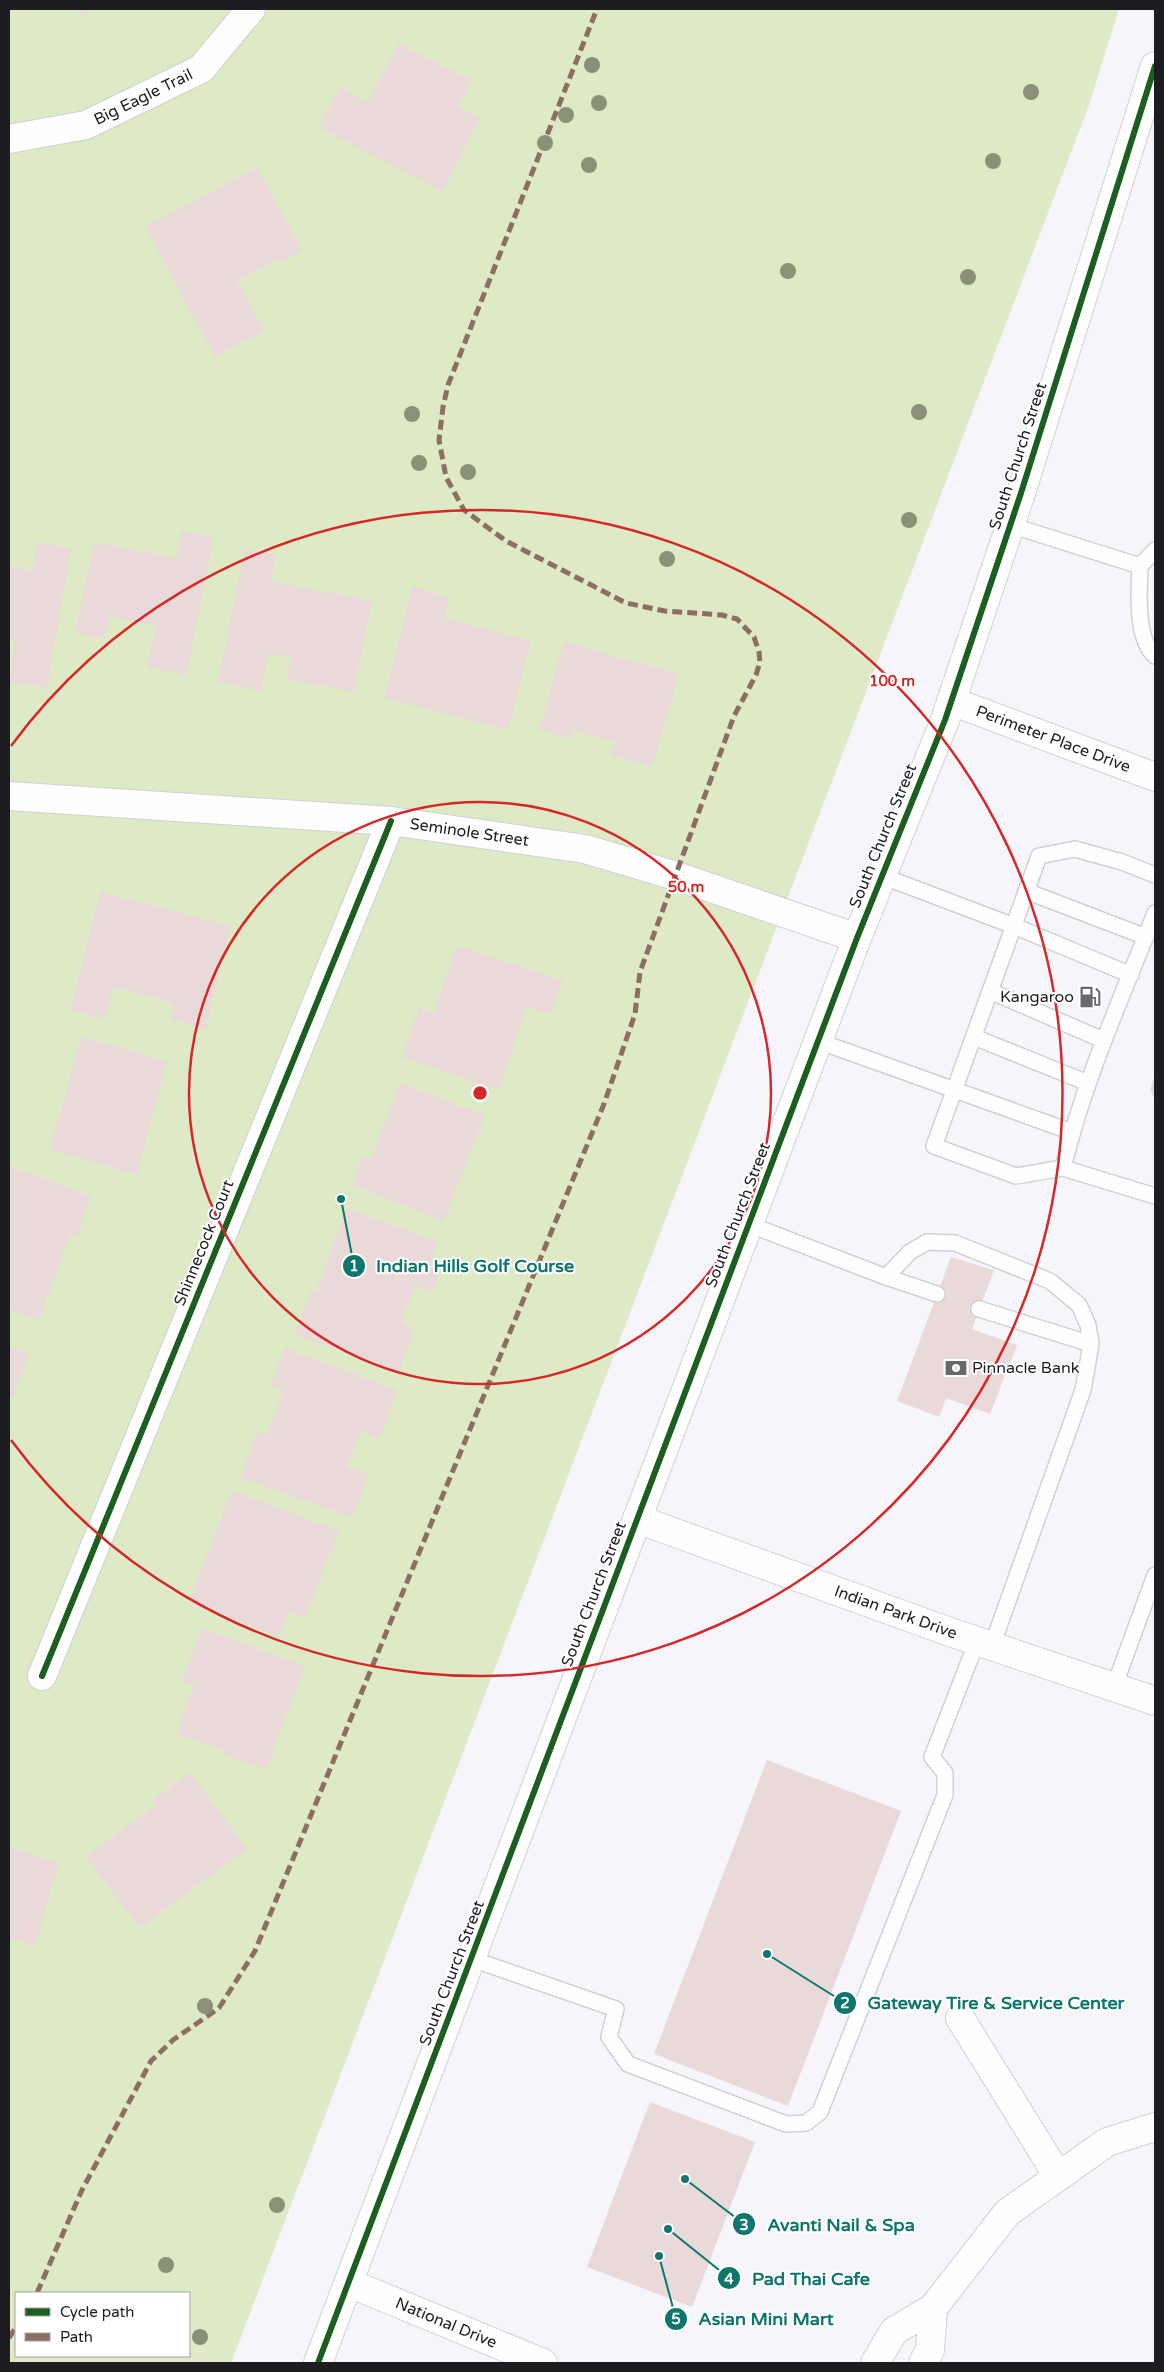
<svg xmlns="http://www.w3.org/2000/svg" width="1164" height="2372" font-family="'Varela Round',sans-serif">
<rect width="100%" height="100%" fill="#f6f5fb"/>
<path fill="#dee9c6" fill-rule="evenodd" d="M9,9h1110l-30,96 -858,2258h-222zM16,2293h173v63h-173z"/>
<g fill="#e9dad9">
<path d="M72,9h16l-4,7z"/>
<path d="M399,43l73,37 -14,27 22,11 -37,73 -124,-63 21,-41 28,15z"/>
<path d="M257,167l45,84 -23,13 -2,-5 -40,22 27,50 -49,26 -70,-130z"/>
<path d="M181,531l33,7 -28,138 -39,-9 9,-41 -46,-9 -5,22 -30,-6 19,-91 81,16z"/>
<path d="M37,542l34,6 -24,140 -38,-6 6,-41 -6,-1v-73l23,4z"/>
<path d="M245,549l31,6 -5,26 101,20 -18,91 -68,-13 5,-21 -23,-4 -7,37 -43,-9z"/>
<path d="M412,587l38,10 -6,21 87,23 -23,89 -124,-32z"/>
<path d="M564,642l115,32 -27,93 -42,-12 4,-13 -40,-11 -3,8 -32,-9z"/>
<path d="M100,892l131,34 -26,103 -34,-9 4,-17 -61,-16 -9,32 -35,-9z"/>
<path d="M457,945l106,35 -12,35 -24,-8 -28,83 -97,-33 17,-49 15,5z"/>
<path d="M81,1037l86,24 -30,114 -87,-25z"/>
<path d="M1155,1075v25l-5,-11z"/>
<path d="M400,1083l85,32 -41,106 -92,-36 11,-29 8,3z"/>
<path d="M9,1166l82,30 -14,41 -7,-2 -31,85 -30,-10z"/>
<path d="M347,1208l91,34 -9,23 12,5 -8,22 -18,-6 -14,37 14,5 -16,44 -104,-38 16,-44 5,2z"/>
<path d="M951,1257l43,13 -22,59 45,16 -27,69 -44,-16 -7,19 -42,-16z"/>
<path d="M9,1347l20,7 -16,43 -4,-2z"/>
<path d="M285,1348l113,42 -18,48 -19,-6 -14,34 22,9 -17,43 -112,-41 17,-45 10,3 16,-44 -13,-5z"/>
<path d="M232,1490l107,41 -35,88 -16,-7 -10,25 -89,-35z"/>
<path d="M202,1628l103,38 -39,104 -46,-17 1,-3 -45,-17 18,-48 -12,-4z"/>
<path d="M767,1760l134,51 -113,295 -134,-52z"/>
<path d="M190,1773l57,76 -107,79 -54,-71 71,-53 -4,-4z"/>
<path d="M9,1848l50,14 -24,84 -26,-8z"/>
<path d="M650,2102l105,40 -63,165 -105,-40z"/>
</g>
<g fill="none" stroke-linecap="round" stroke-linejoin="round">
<g stroke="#d1d0d4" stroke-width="18">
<g id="service">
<path d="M1010,525l130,41 15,-16"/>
<path d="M1140,566c-1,25 -5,72 15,90"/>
<path d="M1155,875l-33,-13 -47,-13 -36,7 -105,290 82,30 47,-8 92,28"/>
<path d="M882,876l132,50 117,49"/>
<path d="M1026,891l120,46"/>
<path d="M990,991l113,49"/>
<path d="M974,1037l114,46"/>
<path d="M818,1041l254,91"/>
<path d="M1063,1168c21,-88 59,-171 92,-255"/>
<path d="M748,1224l138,53 24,-25 17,-10 28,1 95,38 29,24 9,20 3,19 -8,46 -91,256"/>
<path d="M886,1277l51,17"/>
<path d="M979,1309l112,35"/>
<path d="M1114,1687l41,-112"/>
<path d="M472,1959l144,50 -7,28 19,27 158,60 20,-1 14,-11 125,-317v-22l-13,-16 45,-116"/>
</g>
</g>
<g stroke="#d1d0d4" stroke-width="30">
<g id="minor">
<path id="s1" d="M9,139l77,-14 115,-56 50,-60"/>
<path id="s2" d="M951,701l204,76"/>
<path id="s3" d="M9,796l382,25 194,28 91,27 181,62"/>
<path id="s4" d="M637,1519l313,113 205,69"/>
<path d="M42,1676l349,-855"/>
<path d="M960,2018l98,158"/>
<path id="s5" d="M349,2283l194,80"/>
<path d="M875,2363l19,-32 39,-23 74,-95 100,-71 48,-15"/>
<path d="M923,2363l7,-13 3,-42"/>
</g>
</g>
<g stroke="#d1d0d4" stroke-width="30">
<path id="trunk" d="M318,2363l539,-1425 88,-218 76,-227 134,-427"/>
</g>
<use href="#service" stroke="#fefefe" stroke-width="15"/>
<use href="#minor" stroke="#fefefe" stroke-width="28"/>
<use href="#trunk" stroke="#fefefe" stroke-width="28"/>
<g stroke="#8d6e63" stroke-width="5" stroke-dasharray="10 5" stroke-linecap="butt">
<path d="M37,2293l45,-103 69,-129 22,-21 46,-32 36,-57 349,-847 31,-90 5,-42 94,-256 22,-41 4,-13 -1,-10 -5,-15 -17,-18 -15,-4 -57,-4 -39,-8 -120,-62 -42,-31 -18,-33 -7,-37 4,-33 5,-22 149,-376"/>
<path d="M9,2338l7,-11"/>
</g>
<g stroke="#fff" stroke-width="9">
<g id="cycleway">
<path d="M42,1676l349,-855"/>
<path d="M318,2363l539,-1425 88,-218 76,-227 134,-427"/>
</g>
</g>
<use href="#cycleway" stroke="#1b5e20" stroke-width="6"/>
</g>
<g fill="#8b9176">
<circle cx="592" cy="65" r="8"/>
<circle cx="1031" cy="92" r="8"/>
<circle cx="599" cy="103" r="8"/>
<circle cx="566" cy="115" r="8"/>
<circle cx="545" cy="143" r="8"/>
<circle cx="993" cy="161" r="8"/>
<circle cx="589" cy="165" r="8"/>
<circle cx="788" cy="271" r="8"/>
<circle cx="968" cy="277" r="8"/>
<circle cx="919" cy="412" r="8"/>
<circle cx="412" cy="414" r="8"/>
<circle cx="419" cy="463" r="8"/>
<circle cx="468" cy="472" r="8"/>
<circle cx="909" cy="520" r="8"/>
<circle cx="667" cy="559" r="8"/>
<circle cx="205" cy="2006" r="8"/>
<circle cx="277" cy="2205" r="8"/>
<circle cx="166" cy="2265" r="8"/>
<circle cx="200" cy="2337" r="8"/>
</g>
<g fill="none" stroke="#d62828" stroke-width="2.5">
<circle cx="480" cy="1093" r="291"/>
<path d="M11 746A583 583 0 1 1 11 1440"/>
</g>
<defs>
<g id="fuel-bare" transform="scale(1.725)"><path d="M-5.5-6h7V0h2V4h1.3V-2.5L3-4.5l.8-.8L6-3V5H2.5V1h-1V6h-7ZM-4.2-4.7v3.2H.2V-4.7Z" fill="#69686d" stroke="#fff" stroke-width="2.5" paint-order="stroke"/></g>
<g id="bank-bare" transform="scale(1.725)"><path d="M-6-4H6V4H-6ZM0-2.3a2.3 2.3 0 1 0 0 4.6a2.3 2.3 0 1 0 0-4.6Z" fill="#69686d" stroke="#fff" stroke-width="2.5" paint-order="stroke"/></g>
</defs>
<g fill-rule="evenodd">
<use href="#fuel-bare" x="1090" y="997"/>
<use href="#bank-bare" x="956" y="1368"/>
</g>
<g text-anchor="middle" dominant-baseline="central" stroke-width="4" stroke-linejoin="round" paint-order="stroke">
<g font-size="16" fill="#1d1c21" stroke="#fff">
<text stroke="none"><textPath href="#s1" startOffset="142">Big Eagle Trail</textPath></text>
<text transform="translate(1018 456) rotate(-72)">South Church Street</text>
<text stroke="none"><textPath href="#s2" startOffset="109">Perimeter Place Drive</textPath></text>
<text stroke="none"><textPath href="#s3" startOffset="462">Seminole Street</textPath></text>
<text transform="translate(883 836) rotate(-68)">South Church Street</text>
<text transform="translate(738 1215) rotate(-69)">South Church Street</text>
<text transform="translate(204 1243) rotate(-68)">Shinnecock Court</text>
<text transform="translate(594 1594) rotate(-69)">South Church Street</text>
<text stroke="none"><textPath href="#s4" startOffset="275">Indian Park Drive</textPath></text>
<text transform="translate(452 1973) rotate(-69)">South Church Street</text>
<text stroke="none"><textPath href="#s5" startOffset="105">National Drive</textPath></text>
</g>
<g font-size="16" fill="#1d1c21" stroke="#fff" text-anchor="end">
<text x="1074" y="997">Kangaroo</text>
<text x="972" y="1368" text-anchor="start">Pinnacle Bank</text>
</g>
</g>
<circle cx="480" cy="1093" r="8" fill="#d62828" stroke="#fff" stroke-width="2.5"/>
<g font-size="15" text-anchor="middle" font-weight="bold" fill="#d62828" stroke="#fff" stroke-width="4" stroke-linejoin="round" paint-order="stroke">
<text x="892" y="686">100 m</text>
<text x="686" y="892">50 m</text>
</g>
<path fill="none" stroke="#0f766e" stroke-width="2" d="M341 1199L354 1266M767 1954L845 2003M685 2179L744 2224M668 2229L729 2278M659 2256L676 2319"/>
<g fill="#0f766e" stroke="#fff" stroke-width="2">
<circle cx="341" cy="1199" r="5"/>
<circle cx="767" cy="1954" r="5"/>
<circle cx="685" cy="2179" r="5"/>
<circle cx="668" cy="2229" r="5"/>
<circle cx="659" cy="2256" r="5"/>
<circle cx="354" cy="1266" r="12"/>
<circle cx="845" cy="2003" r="12"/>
<circle cx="744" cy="2224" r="12"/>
<circle cx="729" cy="2278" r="12"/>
<circle cx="676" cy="2319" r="12"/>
</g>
<g font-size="15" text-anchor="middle" font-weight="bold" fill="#fff">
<text x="354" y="1271">1</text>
<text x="845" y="2008">2</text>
<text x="744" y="2230">3</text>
<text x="729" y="2284">4</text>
<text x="676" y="2324">5</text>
</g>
<g font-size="18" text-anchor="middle" font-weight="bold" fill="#0f766e" stroke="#fff" stroke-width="4" stroke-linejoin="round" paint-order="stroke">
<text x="475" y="1272">Indian Hills Golf Course</text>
<text x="996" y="2009">Gateway Tire &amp; Service Center</text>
<text x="841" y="2231">Avanti Nail &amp; Spa</text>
<text x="811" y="2285">Pad Thai Cafe</text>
<text x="766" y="2325">Asian Mini Mart</text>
</g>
<rect width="1164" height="2372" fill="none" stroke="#1d1c21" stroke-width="20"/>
<rect x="15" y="2292" width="175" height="65" fill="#ffffff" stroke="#a5a4a6"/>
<rect x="25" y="2308" width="25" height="8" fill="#1b5e20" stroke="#a5a4a6"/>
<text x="60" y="2317" font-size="15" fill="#1d1c21">Cycle path</text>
<rect x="25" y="2333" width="25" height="8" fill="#8d6e63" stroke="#a5a4a6"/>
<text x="60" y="2342" font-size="15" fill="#1d1c21">Path</text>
</svg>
